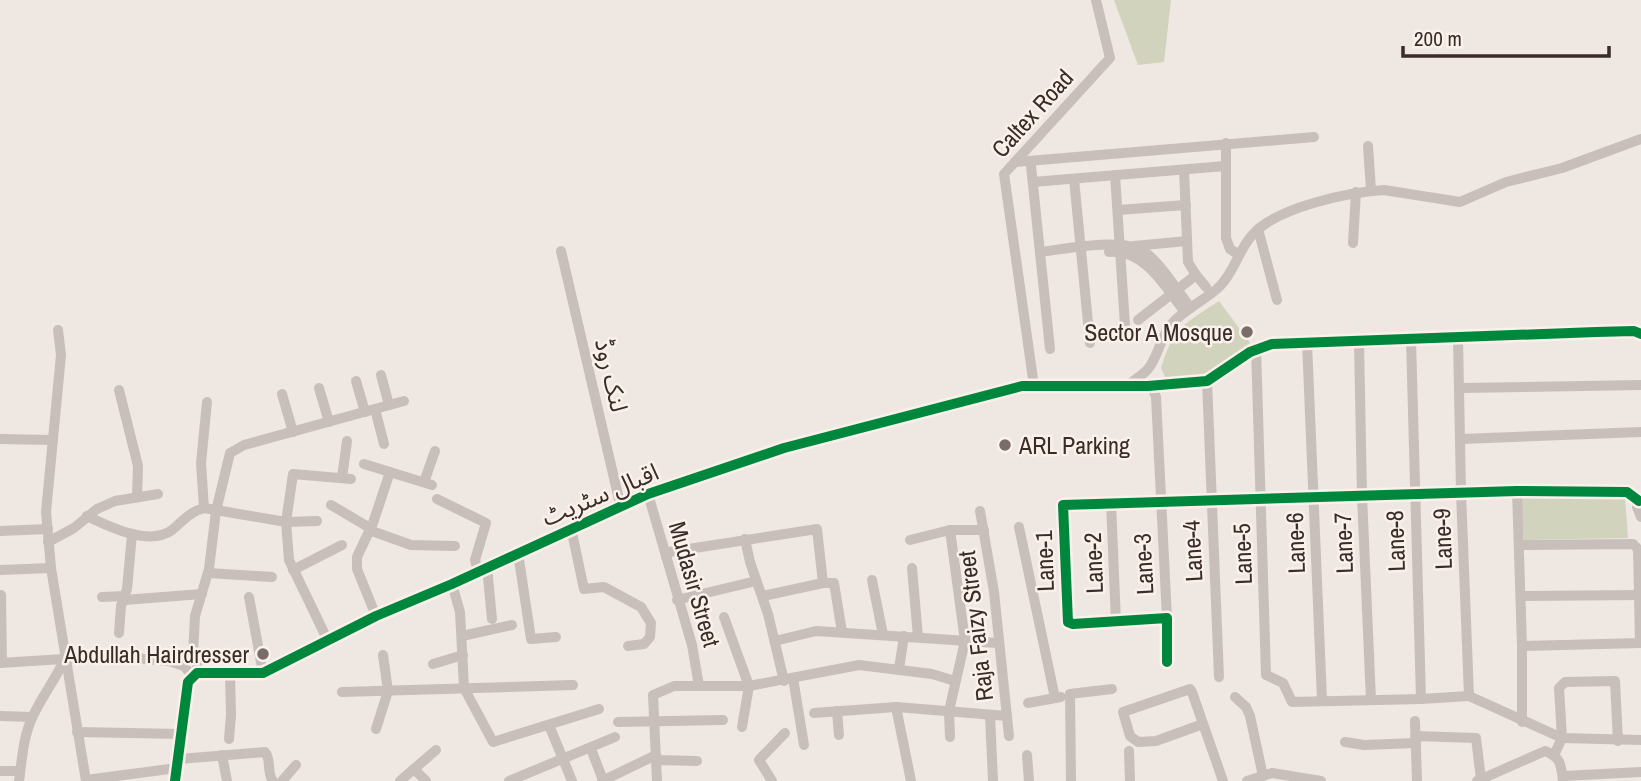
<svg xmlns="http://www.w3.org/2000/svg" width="1641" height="781" font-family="'Archivo Narrow','Noto Sans Arabic',sans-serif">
<rect width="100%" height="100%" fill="#eee7e2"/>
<g fill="#d2d3bc">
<path d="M1114,0h57l-7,62 -26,3z"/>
<path d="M1219,301l31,42 -38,30 -46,6 -5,-11c12,-40 24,-45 58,-67z"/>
<path d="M1602,494l1,4 22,-1 3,41 -104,2 -3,-44z"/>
</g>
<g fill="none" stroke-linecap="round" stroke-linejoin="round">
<g stroke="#c8bfbb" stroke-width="10">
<path d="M1226,143v95l4,11 9,6"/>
<path d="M1368,146l3,44"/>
<path d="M1015,162l299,-25"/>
<path d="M1031,166l19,183"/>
<path d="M1184,170l4,92 8,13 10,12"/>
<path d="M1115,175l10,150"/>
<path d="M1074,179l16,164"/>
<path d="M1033,182l192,-16"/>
<path d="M1118,210l68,-5"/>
<path d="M1258,229l19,71"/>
<path d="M1353,243l3,-51"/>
<path d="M1134,246l53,-5"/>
<path d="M561,251l60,257"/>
<path d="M1040,252c27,-3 84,-16 106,1 16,12 32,39 45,55"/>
<path d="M1109,252c36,-3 56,35 76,60"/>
<path d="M1138,320l58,-45"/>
<path d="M58,330l3,25 -15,157 5,56 35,213"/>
<path d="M1458,338l3,155 8,203"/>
<path d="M1411,340l10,359"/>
<path d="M1307,342l15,358"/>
<path d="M1359,342l3,154 9,204"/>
<path d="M1256,348l10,327 17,8 9,19 129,-3 48,-3 93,42 79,2"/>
<path d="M381,375l8,30"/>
<path d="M356,381l9,31"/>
<path d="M1207,381l12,296"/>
<path d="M1034,386l-30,-212 106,-116 -14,-58"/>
<path d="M1127,386c7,-6 16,-11 21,-17 10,-12 12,-30 22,-43 13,-17 35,-25 50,-40 15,-15 19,-38 34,-53 25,-26 95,-41 130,-43l76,12 46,-20 56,-14 79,-29"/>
<path d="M1148,386l5,4 3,7 11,221"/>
<path d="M319,388l10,34"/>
<path d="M1460,388l181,-3"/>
<path d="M119,390l19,76 -1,31"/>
<path d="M282,394l11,38"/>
<path d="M375,409l9,35"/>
<path d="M0,439l53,1"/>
<path d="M1462,439l179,-7"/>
<path d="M364,464l68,21"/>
<path d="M342,478l5,-37"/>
<path d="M424,482l11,-31"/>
<path d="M1517,491l5,155v76"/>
<path d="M648,494l44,151 7,41"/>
<path d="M437,499l49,24 -11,37 3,12"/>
<path d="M1641,499l-4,8 4,10"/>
<path d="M1111,503l5,119"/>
<path d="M331,505l39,23"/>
<path d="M204,508l-3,-45 6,-61"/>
<path d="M980,511l14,81 15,144"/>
<path d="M87,516c21,10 62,31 85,14 11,-9 17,-18 32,-22l82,14 31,-1"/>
<path d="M1019,527l36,171"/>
<path d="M571,528l13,61 20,-2 37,20 10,16 -1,14 -6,7 -16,2"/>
<path d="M369,530l42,15 44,1"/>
<path d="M950,530l15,111 -16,70 1,26"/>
<path d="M0,531l48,-2"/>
<path d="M745,539l5,23 18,52 16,67"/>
<path d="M910,540l40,-10h34"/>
<path d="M48,542l26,-14 23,-19 18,-8 43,-7"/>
<path d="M1519,545l114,-1 5,5 2,94 -118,3"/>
<path d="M518,553l13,86 25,-2"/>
<path d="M666,557l3,-5 148,-23 6,54"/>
<path d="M487,567l5,52"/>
<path d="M912,568l6,69"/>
<path d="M0,570l51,-2"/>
<path d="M293,570l49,-25"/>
<path d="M208,573l64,4"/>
<path d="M872,580l11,55"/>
<path d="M452,584l8,28 4,76 29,54 106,-33"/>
<path d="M1,595l1,68"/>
<path d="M763,596l60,-13h11l8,49"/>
<path d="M1521,596l118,-1"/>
<path d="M102,597l23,-1"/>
<path d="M249,597l14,76"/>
<path d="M124,600l78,-6"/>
<path d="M677,600l79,-19"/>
<path d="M376,616l-19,-47v-12l16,-34 17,-51"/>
<path d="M724,617l25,69 -7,41"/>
<path d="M119,633l2,-27 6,-17 5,-55"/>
<path d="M462,636l50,-11"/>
<path d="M328,641l-39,-81 -3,-38 7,-48 58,5"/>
<path d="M775,641l41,-10 182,12"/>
<path d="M1167,662v-44l-94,6 -5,-2 -5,-117 454,-14 110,1 12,9"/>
<path d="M0,663l111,-7 58,5 15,5 8,10"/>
<path d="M433,664l30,-9"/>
<path d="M899,669l5,-33"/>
<path d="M200,673l-7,-18 2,-39 14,-47 7,-58 14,-58 14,-8 160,-44"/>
<path d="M793,678l11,67"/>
<path d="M342,692l231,-7"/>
<path d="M1235,697l11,10 4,9 13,60"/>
<path d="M1028,703l33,-6"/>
<path d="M896,707l15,74"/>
<path d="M837,711l2,24"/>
<path d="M814,713l82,-6 111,9"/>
<path d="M990,715l3,66"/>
<path d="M0,716l32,1"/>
<path d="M1415,721l2,60"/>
<path d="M618,722l105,-2"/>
<path d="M1203,724l-47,17 -18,1 -8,-6 -7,-24 67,-23 2,3 31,89"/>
<path d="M549,725l23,56"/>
<path d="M376,729l12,-38 -5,-36"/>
<path d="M77,732l105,2"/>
<path d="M1415,736l61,2 5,41"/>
<path d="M229,739l2,-24 -1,-41"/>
<path d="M1345,742l19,3 52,-2"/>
<path d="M591,749l12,31"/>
<path d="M1129,751l1,30"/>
<path d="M222,755l5,26"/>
<path d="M1027,755l2,26"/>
<path d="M1554,755l8,-17 -3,-50 6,-6 50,-1 3,60"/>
<path d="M179,759l86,-7c7,8 1,20 8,29"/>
<path d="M656,760l41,1"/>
<path d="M414,769l12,12"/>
<path d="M0,771h20"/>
<path d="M1563,776l78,-4"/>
<path d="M86,780l91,-12"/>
<path d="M19,781c3,-21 4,-45 14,-65 9,-20 23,-37 32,-58"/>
<path d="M175,781l13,-99 9,-9h66l113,-57 76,-32 196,-90 136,-46 238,-62h126l59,-5 43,-29 22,-8 324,-12 38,-1 7,3"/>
<path d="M282,781l14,-16"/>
<path d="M400,781l36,-31"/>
<path d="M509,781l106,-44"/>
<path d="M602,781l54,-26"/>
<path d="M657,781l-4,-86 21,-9h75l110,-21 73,9 23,7"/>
<path d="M772,781l-13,-21 26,-27"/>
<path d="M1071,781l-1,-87 42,-5"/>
<path d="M1247,781l25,-8 49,8"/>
<path d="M1477,781l68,-30c16,6 16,14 18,30"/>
</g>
<g stroke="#faf1ea" stroke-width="15">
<g id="cycleway">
<path d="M1167,662v-44l-94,6 -5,-2 -5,-117 454,-14 110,1 12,9"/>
<path d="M175,781l13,-99 9,-9h66l113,-57 76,-32 196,-90 136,-46 238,-62h126l59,-5 43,-29 22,-8 324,-12 38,-1 7,3"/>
</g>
</g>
<use href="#cycleway" stroke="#00873e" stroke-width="10"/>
</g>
<g fill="#786d6a" stroke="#faf1ea" stroke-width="2.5">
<circle cx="1247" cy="332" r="7"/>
<circle cx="1005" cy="445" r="7"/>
<circle cx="263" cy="654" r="7"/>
</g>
<g text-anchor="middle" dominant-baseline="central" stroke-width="5" stroke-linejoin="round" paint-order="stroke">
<g font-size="24" fill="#392c29" stroke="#faf1ea">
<text transform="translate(1032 113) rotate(-48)">Caltex Road</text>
<text transform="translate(612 375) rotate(77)">لنک روڈ</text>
<text transform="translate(600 494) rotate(-23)">اقبال سٹریٹ</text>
<text transform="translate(1442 539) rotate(-92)">Lane-9</text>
<text transform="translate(1395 541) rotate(-92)">Lane-8</text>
<text transform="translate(1295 543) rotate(-92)">Lane-6</text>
<text transform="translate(1343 543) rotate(-92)">Lane-7</text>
<text transform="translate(1192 551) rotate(-93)">Lane-4</text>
<text transform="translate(1242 554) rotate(-92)">Lane-5</text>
<text transform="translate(1044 561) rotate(-92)">Lane-1</text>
<text transform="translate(1093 563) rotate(-92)">Lane-2</text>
<text transform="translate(1143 564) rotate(-93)">Lane-3</text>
<text transform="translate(695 584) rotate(74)">Mudasir Street</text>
<text transform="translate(975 626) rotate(-97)">Raja Faizy Street</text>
</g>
<g font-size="24" fill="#392c29" stroke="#faf1ea" text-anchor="end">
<text x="1233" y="332">Sector A Mosque</text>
<text x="1019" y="445" text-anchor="start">ARL Parking</text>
<text x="249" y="654">Abdullah Hairdresser</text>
</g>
</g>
<path d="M1403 46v10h206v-10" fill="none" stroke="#392c29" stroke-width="3.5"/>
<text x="1414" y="46" font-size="21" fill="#392c29" stroke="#faf1ea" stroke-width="5" paint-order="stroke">200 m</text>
</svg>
